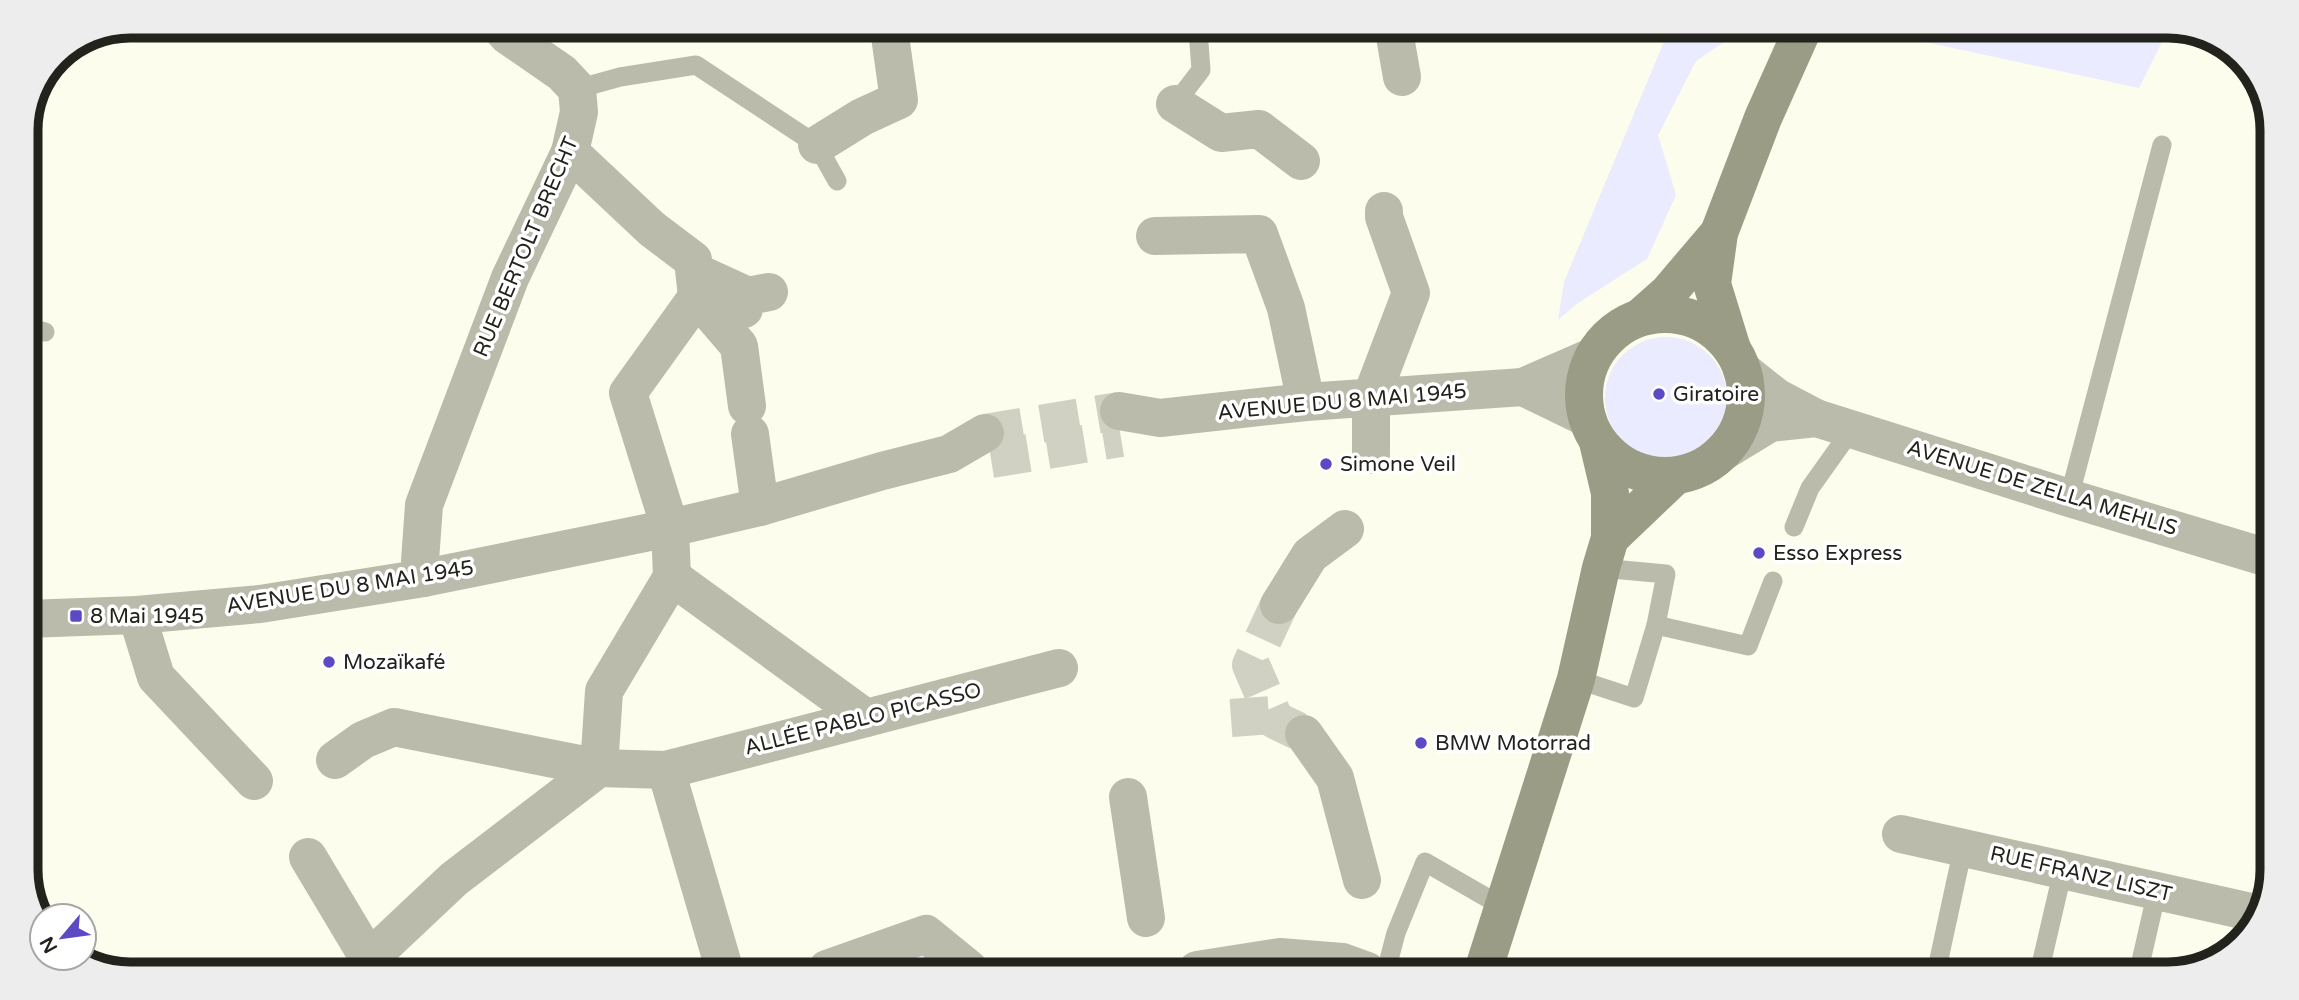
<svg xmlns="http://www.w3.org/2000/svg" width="2299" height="1000" font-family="'Varela Round',sans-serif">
<rect width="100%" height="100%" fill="#fcfdec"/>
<g fill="#eaebfe">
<path d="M1668,32h71l-43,29 -38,74 18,60 -29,64 -69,44 -20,17 6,-38z"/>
<path d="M1912,33l254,1 -27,54 -223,-48z"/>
<circle cx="1666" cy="398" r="61"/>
<path d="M920,945l27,24h-93z"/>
</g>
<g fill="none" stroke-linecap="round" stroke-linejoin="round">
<g stroke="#d1d1c3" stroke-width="38" stroke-dasharray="38 19" stroke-linecap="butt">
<path d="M985,433l134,-22"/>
<path d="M991,459l130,-21"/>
<path d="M1279,605l-28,60 24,55 29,14"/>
<path d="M1231,718l41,-3"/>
</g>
<g stroke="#bbbbac" stroke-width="19">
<path d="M577,89l43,-12 76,-12 121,80 20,36"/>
<path d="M1175,104l26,-34 -3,-40"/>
<path d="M26,327l19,5"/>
<path d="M2069,498l93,-353"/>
<path d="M1794,527l16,-39 42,-59"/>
<path d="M1601,568l65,6 -10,51"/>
<path d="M1576,679l58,19 22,-73 92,21 25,-65"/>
<path d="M1386,971l10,-38 29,-71 78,45"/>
<path d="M1936,973l27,-125"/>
<path d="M2039,973l24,-103"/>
<path d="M2138,974l19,-83"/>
</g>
<g stroke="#bbbbac" stroke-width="38">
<path d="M1394,31l8,46"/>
<path d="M1175,104l46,29 38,-4 42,32"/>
<path d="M817,145l45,-28 37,-17 -10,-71"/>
<path d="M1155,236l104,-2 27,74 20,94"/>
<path d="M1742,370l34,27 40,21 253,80 199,60"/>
<path d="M1523,387l64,31"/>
<path d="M747,406l-8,-60 -42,-49 20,5 5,8 22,-1 -36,-21 -8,-14 48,22 21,-4"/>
<path d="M1119,411l41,7 146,-16 217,-15 69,-30"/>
<path d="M750,434l10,73"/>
<path d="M1724,451l46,-28 46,-5"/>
<path d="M1371,455v-57l40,-105 -27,-76v-6"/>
<path d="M672,577l194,141"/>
<path d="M424,578l-4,-17 4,-56 86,-227 60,-126 9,-40 -2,-23 -15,-16 -55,-38 -6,-7"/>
<path d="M1279,605l31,-50 35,-26"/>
<path d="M137,615l19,62 98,104"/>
<path d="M26,619l111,-4 123,-11 164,-26 246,-50 90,-21 122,-36 67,-17 36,-21"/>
<path d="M1304,734l31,44 27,102"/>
<path d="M335,760l28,-20 31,-13 205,41 67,2 393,-102"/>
<path d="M666,770l58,198"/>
<path d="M1128,797l18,121"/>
<path d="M1901,834l359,80"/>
<path d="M308,857l61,102 85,-80 145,-111 5,-77 68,-114 -2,-49 -42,-135 69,-96 -4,-37 -41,-31 -82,-77"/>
<path d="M827,969l99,-35 43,35"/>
<path d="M1197,970l83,-13 62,5 25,9"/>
</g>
<g stroke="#9b9c86" stroke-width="38">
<circle cx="1665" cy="395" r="81"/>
<path d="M1642,316l26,-23 51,-60"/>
<path d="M1732,349l-20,-65 7,-51 44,-115 38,-85"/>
<path d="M1610,538l65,-62"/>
<path d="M1483,971l93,-292 25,-111 9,-30v-45l-12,-51"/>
</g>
</g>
<g fill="#5b4ac3" stroke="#fff" stroke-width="2.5">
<circle cx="1659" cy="394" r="7"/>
<circle cx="1326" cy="464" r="7"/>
<circle cx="1759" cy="553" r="7"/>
<rect x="69" y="609" width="14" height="14" rx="3.5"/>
<circle cx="329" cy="662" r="7"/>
<circle cx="1421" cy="743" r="7"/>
</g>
<g text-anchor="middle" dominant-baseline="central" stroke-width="7" stroke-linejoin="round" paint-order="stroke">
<g font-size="21" fill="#23231d" stroke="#fff">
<text transform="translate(526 247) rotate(-67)">RUE BERTOLT BRECHT</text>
<text transform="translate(1342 402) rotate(-5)">AVENUE DU 8 MAI 1945</text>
<text transform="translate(2042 488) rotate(17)">AVENUE DE ZELLA MEHLIS</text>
<text transform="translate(350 587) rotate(-9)">AVENUE DU 8 MAI 1945</text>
<text transform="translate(863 719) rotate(-14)">ALLÉE PABLO PICASSO</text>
<text transform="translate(2081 874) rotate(13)">RUE FRANZ LISZT</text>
</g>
<g font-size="21" fill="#23231d" stroke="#fff" text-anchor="start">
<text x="1673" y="394">Giratoire</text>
<text x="1340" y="464">Simone Veil</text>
<text x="1773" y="553">Esso Express</text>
<text x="90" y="616">8 Mai 1945</text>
<text x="343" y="662">Mozaïkafé</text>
<text x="1435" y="743">BMW Motorrad</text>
</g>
</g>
<path d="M0 0H2299V1000H0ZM130 38H2168A92 92 0 0 1 2260 130V870A92 92 0 0 1 2168 962H130A92 92 0 0 1 38 870V130A92 92 0 0 1 130 38Z" fill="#ededed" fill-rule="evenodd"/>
<path fill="none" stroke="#23231d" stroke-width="9" d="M130 38H2168A92 92 0 0 1 2260 130V870A92 92 0 0 1 2168 962H130A92 92 0 0 1 38 870V130A92 92 0 0 1 130 38Z"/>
<g transform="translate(63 937) rotate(241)"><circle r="33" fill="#ffffff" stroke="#a7a7a5" stroke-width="2"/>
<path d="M0-5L12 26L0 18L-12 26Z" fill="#5b4ac3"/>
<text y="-10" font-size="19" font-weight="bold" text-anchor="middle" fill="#23231d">N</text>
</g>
</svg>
